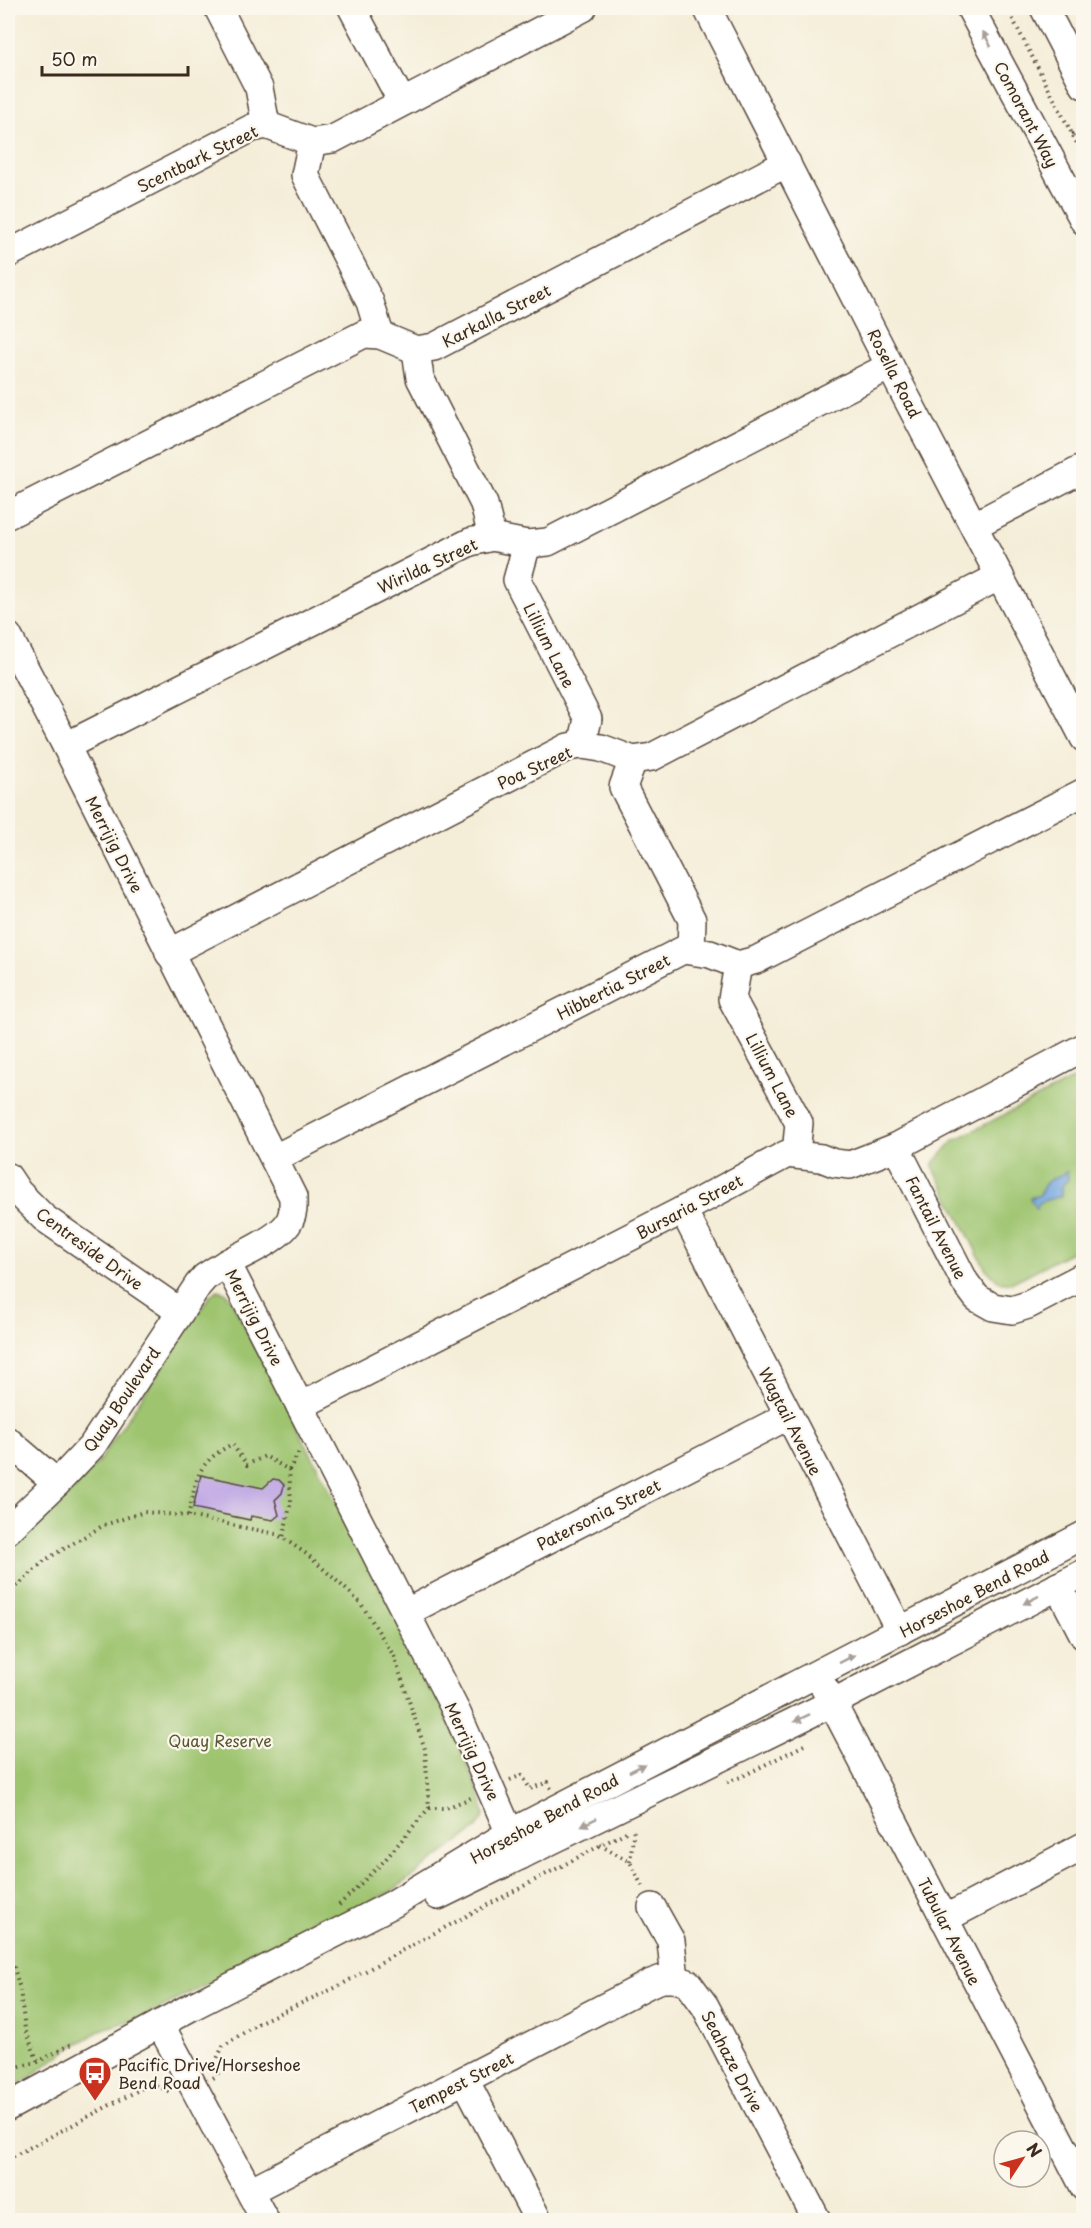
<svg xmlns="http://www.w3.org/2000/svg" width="1091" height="2228" font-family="'Playpen Sans',sans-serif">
<rect width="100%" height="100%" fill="#fbf7ec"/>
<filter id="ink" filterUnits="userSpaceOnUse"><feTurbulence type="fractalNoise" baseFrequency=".0167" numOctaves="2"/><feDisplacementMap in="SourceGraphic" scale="12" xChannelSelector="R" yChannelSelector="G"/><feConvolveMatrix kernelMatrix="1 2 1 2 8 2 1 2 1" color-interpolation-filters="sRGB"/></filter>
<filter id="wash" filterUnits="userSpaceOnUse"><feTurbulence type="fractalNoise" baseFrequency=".008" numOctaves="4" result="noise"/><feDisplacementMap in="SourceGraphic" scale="24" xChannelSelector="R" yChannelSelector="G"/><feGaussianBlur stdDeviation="1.35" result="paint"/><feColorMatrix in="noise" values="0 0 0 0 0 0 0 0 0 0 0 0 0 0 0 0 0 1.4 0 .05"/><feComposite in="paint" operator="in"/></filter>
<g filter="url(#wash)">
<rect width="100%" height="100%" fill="#f4edd8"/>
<g fill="#9ec46f" stroke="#6c7746" stroke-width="1.5">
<path d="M1083,1074v172l-72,37 -13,-2 -13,-13 -53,-103 21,-24z"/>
<path d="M217,1290l8,2 5,6 213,410 39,92 2,16 -8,13 -84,62 -249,126 -40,12 -31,18 -64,45v-543l89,-85 112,-167z"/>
</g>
<path fill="#73a6df" stroke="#57687e" stroke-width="1.5" d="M1067,1171l1,8 -7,8v9l-21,6 -4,7 -6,-11 10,-3c7,-20 11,-13 27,-24z"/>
<g id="blocks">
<path fill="#bda4e4" d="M201,1475l62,13 10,-9 6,1 5,5 -2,8 -7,7 4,15 -6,5 -22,-4 -1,4 -57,-12z"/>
</g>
</g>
<g filter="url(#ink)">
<use href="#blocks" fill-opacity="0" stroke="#57473a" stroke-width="1.5"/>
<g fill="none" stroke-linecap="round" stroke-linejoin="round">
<g stroke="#57473a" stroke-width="30">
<g id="minor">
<path d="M218,8l41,80 7,37"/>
<path d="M352,8l50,94"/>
<path d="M707,8l183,358 194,372"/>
<path d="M970,8l114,213"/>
<path d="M1044,8l40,77"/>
<path d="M312,142l-7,33 65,127 10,33"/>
<path d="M8,254l244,-126 14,-3 46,17 21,-3 250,-131"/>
<path d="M416,350l4,28 64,126 8,33"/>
<path d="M8,515l356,-181 16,1 36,15 18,-3 353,-184"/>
<path d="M975,525l109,-57"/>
<path d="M527,544l-10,36 71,139 -6,26"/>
<path d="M8,636l58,110 227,451c0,8 1,15 -3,23 -8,18 -46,33 -63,43l230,450 63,143"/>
<path d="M66,746l404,-204 22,-5 35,7 21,-2 342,-176"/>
<path d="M633,760l-10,27 69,133 -1,30"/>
<path d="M169,953l399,-206 14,-2 19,3 32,12 19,-3 348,-181"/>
<path d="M738,965l-6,34 67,124 -3,31"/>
<path d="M896,1147l69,135 12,16 16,9 19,3 16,-5 56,-29"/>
<path d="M275,1158l408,-208 27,4 28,11 18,-5 328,-168"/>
<path d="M8,1177l10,15 26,26 135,93"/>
<path d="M683,1210l217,421"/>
<path d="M300,1406l383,-196 104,-56 34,4 13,5 16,2 46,-18 188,-100"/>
<path d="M8,1441l49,42"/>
<path d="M8,1530l49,-47 35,-37 106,-161 7,-8 22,-14"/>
<path d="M1058,1586l26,50"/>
<path d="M407,1612l381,-196"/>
<path d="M825,1689l259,498"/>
<path d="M438,1896l394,-193 252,-130"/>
<path d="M652,1907l19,34 4,38 13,4 17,23 112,214"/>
<path d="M944,1919l140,-73"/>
<path d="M160,2024l105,196"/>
<path d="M465,2080l73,140"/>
<path d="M8,2107l183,-100 202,-103 117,-71 574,-298"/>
<path d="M250,2191l401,-208 11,-4h13"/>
</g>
</g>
<g stroke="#57473a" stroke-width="4" stroke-dasharray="1.5 4.5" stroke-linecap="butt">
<path d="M1007,8l77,149"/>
<path d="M1072,134l12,-6"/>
<path d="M289,1470l10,-18"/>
<path d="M188,1516c10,-39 6,-51 44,-72l15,21 18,-9 24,14 2,31 -8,37"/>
<path d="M8,1595l37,-35 59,-35 40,-13 44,4 88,18 7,4 25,17 52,47 34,54 31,93 4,59 -45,53 -45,44"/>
<path d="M510,1780l12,-5 8,14 18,-7 3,7"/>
<path d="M727,1782l14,-5 65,-33"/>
<path d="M429,1808h17l25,-10"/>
<path d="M600,1845l30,17 13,26"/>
<path d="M630,1862l4,-34"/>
<path d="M8,1964l6,4 6,21 5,40 13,33"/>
<path d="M8,2069l30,-7 33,-18"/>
<path d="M213,2078l5,-3 -3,-12 8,-17 39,-25 75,-34 73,-41 218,-115"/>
<path d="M8,2159l144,-76 20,10"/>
</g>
<use href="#minor" stroke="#fff" stroke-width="27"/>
</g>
<defs><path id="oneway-solid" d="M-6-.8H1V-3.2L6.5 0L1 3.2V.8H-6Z" transform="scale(1.5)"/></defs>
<g fill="#a79f9a">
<use href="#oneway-solid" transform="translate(987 39) rotate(-118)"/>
<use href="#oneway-solid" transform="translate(1031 1600) rotate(153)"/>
<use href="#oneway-solid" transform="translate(847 1659) rotate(-27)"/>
<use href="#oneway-solid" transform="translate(802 1718) rotate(154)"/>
<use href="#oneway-solid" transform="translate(637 1768) rotate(-27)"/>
<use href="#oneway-solid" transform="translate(589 1822) rotate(154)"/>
</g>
</g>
<defs>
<g id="bus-pin" transform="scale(1.725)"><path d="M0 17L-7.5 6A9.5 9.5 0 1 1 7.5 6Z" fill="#c8321e" stroke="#fbf7ec"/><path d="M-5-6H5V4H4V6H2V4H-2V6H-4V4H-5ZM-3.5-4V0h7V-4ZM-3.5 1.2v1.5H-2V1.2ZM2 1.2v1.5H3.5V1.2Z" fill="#fff"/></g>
</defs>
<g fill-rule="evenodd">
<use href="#bus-pin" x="95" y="2073"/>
</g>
<g text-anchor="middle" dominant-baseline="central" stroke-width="4.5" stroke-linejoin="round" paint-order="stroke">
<g font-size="16" fill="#3b2a1e" stroke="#fbf7ec">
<text transform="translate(1027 114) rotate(62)">Comorant Way</text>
<text transform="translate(197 158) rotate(-26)">Scentbark Street</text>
<text transform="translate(496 315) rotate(-27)">Karkalla Street</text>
<text transform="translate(895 373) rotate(63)">Rosella Road</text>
<text transform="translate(427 565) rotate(-25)">Wirilda Street</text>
<text transform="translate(550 645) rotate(63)">Lillium Lane</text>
<text transform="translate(534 767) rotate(-25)">Poa Street</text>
<text transform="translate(115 844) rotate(63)">Merrijig Drive</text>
<text transform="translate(613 986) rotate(-27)">Hibbertia Street</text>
<text transform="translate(773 1075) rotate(62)">Lillium Lane</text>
<text transform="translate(689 1206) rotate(-28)">Bursaria Street</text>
<text transform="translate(937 1227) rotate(63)">Fantail Avenue</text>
<text transform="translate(90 1248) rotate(36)">Centreside Drive</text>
<text transform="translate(255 1317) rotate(63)">Merrijig Drive</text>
<text transform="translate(121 1399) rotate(-56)">Quay Boulevard</text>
<text transform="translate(791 1421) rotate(63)">Wagtail Avenue</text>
<text transform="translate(598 1514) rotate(-27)">Patersonia Street</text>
<text transform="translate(974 1593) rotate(-28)">Horseshoe Bend Road</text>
<text transform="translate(473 1751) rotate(65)">Merrijig Drive</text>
<text transform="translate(544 1818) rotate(-29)">Horseshoe Bend Road</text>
<text transform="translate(950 1931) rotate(63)">Tubular Avenue</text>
<text transform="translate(733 2061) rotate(62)">Seahaze Drive</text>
<text transform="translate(461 2082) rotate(-27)">Tempest Street</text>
</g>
<g font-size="16" fill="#595836" stroke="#fbf7ec">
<text x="220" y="1740">Quay Reserve</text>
</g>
<g font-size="16" fill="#3b2a1e" stroke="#fbf7ec" text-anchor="start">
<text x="118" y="2064">Pacific Drive/Horseshoe<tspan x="118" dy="18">Bend Road</tspan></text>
</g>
</g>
<rect width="1091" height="2228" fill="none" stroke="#fbf7ec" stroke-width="30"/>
<g transform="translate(1022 2159) rotate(54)"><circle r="28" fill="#fbf7ec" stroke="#aea59a" stroke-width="1.5"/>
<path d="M0-4.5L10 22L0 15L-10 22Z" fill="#c8321e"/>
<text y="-9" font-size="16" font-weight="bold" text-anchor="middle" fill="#3b2a1e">N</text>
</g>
<path d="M42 66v9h146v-9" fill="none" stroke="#3b2a1e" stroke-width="3"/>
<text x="51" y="66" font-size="18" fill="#3b2a1e" stroke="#fbf7ec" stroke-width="4.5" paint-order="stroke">50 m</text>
</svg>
